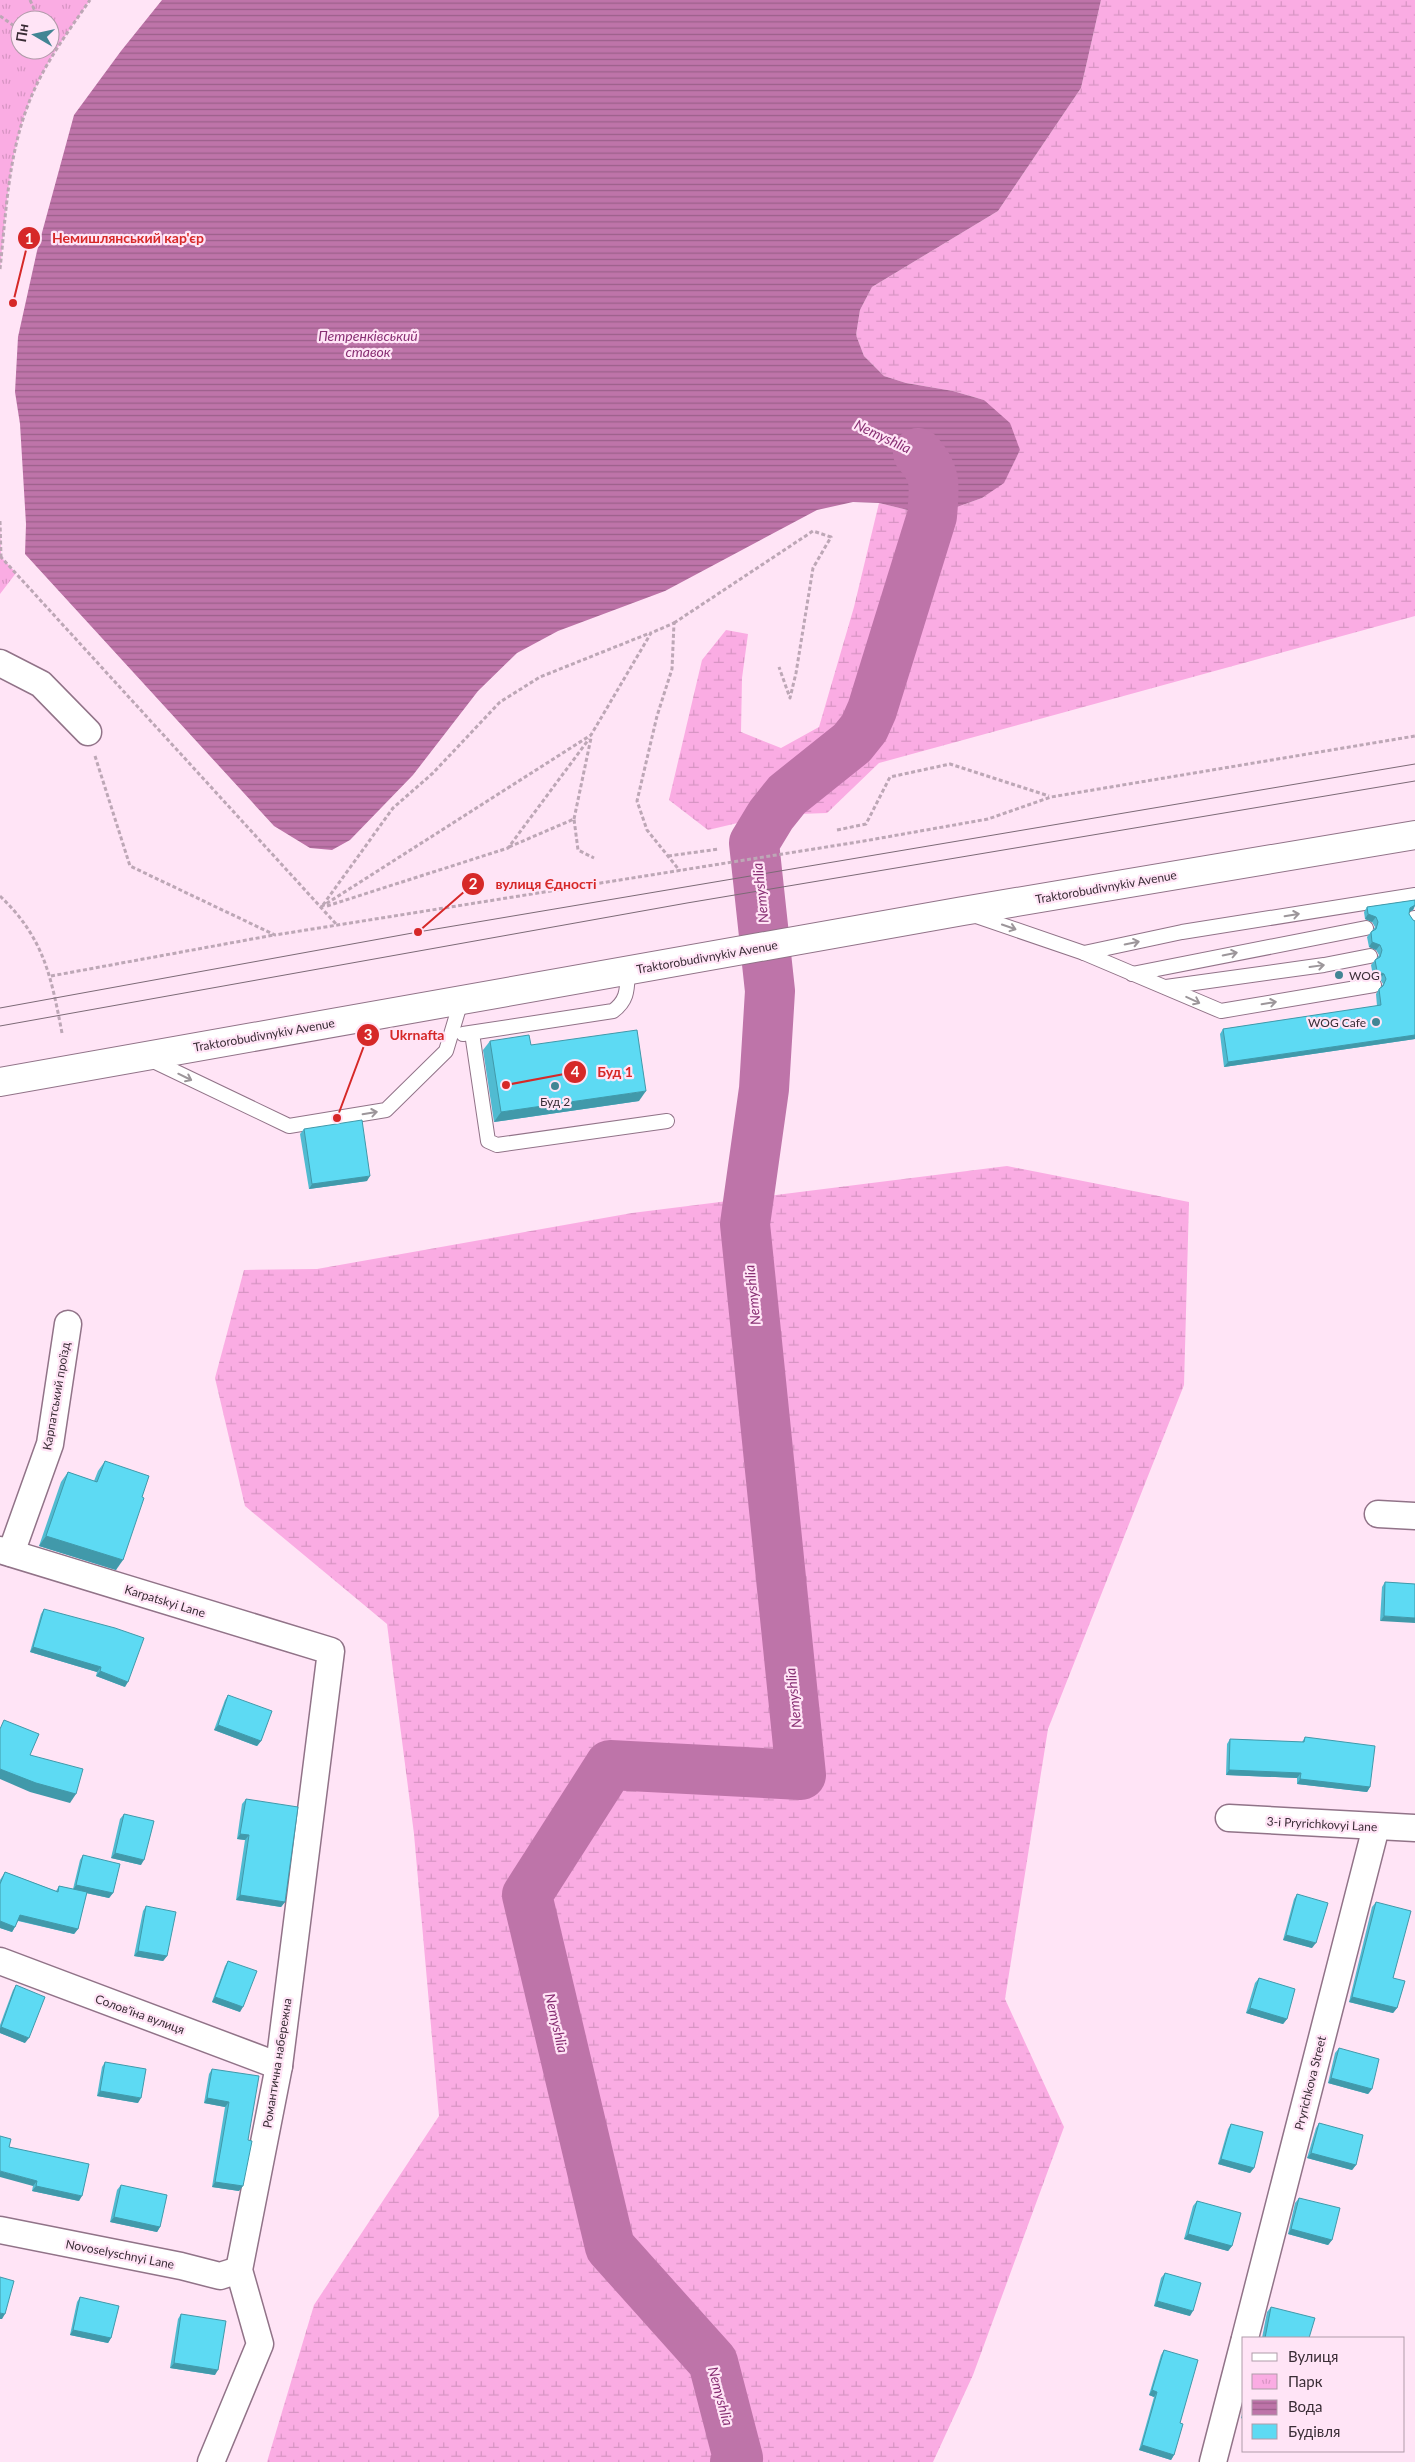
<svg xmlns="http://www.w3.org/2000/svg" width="1415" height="2462" font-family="Lato,sans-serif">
<defs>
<pattern id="wetland-marsh" width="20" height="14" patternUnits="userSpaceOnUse" patternTransform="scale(1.25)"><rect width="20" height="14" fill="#faace3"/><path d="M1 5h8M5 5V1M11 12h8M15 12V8" fill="none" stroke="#d794c3"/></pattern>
<pattern id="park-tufts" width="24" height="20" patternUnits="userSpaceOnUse" patternTransform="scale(1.25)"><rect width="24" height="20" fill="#faace3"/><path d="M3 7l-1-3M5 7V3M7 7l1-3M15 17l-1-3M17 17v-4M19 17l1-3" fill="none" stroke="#d794c3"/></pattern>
<pattern id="water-rules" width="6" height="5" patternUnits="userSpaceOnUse" patternTransform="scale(1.25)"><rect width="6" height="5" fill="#be74a9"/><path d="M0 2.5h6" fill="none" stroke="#9b608a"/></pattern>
</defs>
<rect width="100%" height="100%" fill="#ffe4f6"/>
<g fill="url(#wetland-marsh)">
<path d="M1101,0h314v616l-536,147 -52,50 -56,2 -63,15 -39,-30 33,-140 24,-30 22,4 -6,44 -1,54 40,16 38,-21 35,-120 25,-104 53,13 50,-18 22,-16 16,-32 -36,-50 -31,-9 -47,-8 -22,-7 -20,-20 -8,-21 4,-25 12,-23 126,-76 83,-123z"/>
<path d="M1007,1166l182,36 -5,183 -136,344 -43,270 59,128 -91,248 -40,87h-666l47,-157 125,-189 -25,-282 -27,-210 -142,-118 -30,-128 29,-108 73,-1 315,-56z"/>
</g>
<g fill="url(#park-tufts)" fill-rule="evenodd">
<path d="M0,0h90c-23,33 -48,67 -62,105 -20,52 -22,109 -28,164zM20,20h30v30h-30z"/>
<path d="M0,521l1,36 15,16 -16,21z"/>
</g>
<path fill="url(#water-rules)" d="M162,0h939l-20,88 -83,123 -126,76 -12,23 -4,25 8,21 20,20 22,7 47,8 31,9 26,23 10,27 -16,33 -22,15 -50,18 -53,-13 -26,-1 -36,8 -152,81 -107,40 -41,22 -39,38 -65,84 -63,65 -18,10 -22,-2 -36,-22 -249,-272 1,-30 -6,-100 -5,-32 3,-55 19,-86 37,-136 47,-64z"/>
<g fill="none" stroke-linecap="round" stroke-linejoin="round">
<path stroke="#be74a9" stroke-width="50" d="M735,2462l3,-4 -25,-96 -103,-115 -83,-352 83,-130 191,10 -56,-551 19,-135 6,-98 -16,-148 17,-28 16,-20 65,-52 12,-15 8,-18 60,-194c2,-28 6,-41 -14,-63"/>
<g stroke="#917388" stroke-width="16">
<g id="service">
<path d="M973,915l111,38 137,58 153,-26"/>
<path d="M1414,918h1"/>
<path d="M1084,953l98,-21 233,-37"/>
<path d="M1132,974l234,-46"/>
<path d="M1166,987l158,-22 46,-9"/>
<path d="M472,1033l16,108 9,4 170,-24"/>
<path d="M463,1034l150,-23c15,-11 14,-22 15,-40"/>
<path d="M149,1059l140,67 97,-16 60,-59 15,-50"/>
</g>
</g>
<g stroke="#917388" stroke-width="29">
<g id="minor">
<path d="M0,663l41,21 47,48"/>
<path d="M1378,1514l37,2"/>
<path d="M0,1550l331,101 -52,415 -40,204 21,74 -49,118"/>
<path d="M11,1553l39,-109 18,-120"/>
<path d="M1229,1818l186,10"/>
<path d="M0,1961l279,105"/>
<path d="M0,2230l181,36 39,10 19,-6"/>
<path d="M1245,2338l131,-511"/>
<path d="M1213,2462l31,-120"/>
</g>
</g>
<g stroke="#917388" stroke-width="30">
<path id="secondary" d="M0,1082l963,-171 452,-76"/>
</g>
<g stroke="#bda7b6" stroke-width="3" stroke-dasharray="4 2.5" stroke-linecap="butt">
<path d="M30,0l9,20"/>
<path d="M0,16l20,14"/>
<path d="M50,45l3,7"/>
<path d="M0,269c6,-55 8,-112 28,-164 14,-38 39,-72 62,-105"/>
<path d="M0,521l1,36"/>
<path d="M0,556l337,369"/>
<path d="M674,623l139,-92 18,6 -18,31 -17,105 -6,25 -11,-31"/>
<path d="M95,756l35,110 145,69 589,-94 124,-22 63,-22 364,-61"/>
<path d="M574,819l17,-81"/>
<path d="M837,830l29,-6 24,-47 60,-13 99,32"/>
<path d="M509,847l65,-28 4,31 16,8"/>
<path d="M668,856l51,-7"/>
<path d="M0,896c44,42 51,80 62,137"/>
<path d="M323,905l70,-97 40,-35 67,-71 40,-25 110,-44"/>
<path d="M327,906l181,-58 81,-109"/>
<path d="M321,907l270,-172 60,-102 23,-10 -2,46 -15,47 -20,85 10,29 33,41"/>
<path d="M51,976l223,-41"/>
</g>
<use href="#service" stroke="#fff" stroke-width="14"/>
<use href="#minor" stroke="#fff" stroke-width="26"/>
<use href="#secondary" stroke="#fff" stroke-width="28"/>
<g stroke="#7c6a76" stroke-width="1">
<path d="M0,1008l418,-76 997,-168"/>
<path d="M0,1026l687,-123 728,-122"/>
</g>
</g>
<g fill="#50bbd1">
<path d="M1415,900v6l-2,4 -4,2v2l4,6 2,1v118l-191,28 -4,-33 3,-5 154,-23 -1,-12 3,-5 2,-2 2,-3 -3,-5 -7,-3 -2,-11 4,-5 2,-2 2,-3 -3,-5 -7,-3 -2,-10 4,-5 2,-2 2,-3 -3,-5 -7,-3 -1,-7 3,-5z"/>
<path d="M490,1041l41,4 108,56 -145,21 -11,-72z"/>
<path d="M304,1129l63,52 -58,8 -9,-55z"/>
<path d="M105,1461l37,36 -26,73 -77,-24 22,-64 7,-10 26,9 4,-10z"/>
<path d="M1385,1582l30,2 -35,37 2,-34z"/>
<path d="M44,1609l81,78 -29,-11 1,-4 -67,-20 11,-38z"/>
<path d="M228,1695l33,46 -4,5 -43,-16 11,-30z"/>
<path d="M1305,1737l65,50 -3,5 -70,-8v-6l-71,-3 1,-31 3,-5 72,3z"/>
<path d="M246,1799l39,103 -4,5 -45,-7 9,-60 -8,-1 5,-35z"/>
<path d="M124,1814l17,51 -30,-7 9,-39z"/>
<path d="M83,1855l30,38 -4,5 -23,-5 -8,36 -4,5 -56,-13 -6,11 -12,-4v-48l5,-8 51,19 3,-5 14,3 7,-29z"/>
<path d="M1297,1894l15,54 -29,-8 11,-41z"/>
<path d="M1376,1902l17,76 4,30 -4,5 -44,-11 23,-95z"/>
<path d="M146,1906l21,50 -4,5 -29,-5 9,-45z"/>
<path d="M228,1961l12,51 -28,-10 13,-36z"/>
<path d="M1259,1978l28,41 -4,5 -37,-11 9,-30z"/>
<path d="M16,1985l9,58 -25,-10v-8l13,-35z"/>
<path d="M1339,2048l33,41 -4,5 -40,-11 7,-30z"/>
<path d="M105,2062l33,41 -41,-7 5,-29z"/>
<path d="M212,2069l36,71 -9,51 -27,-4 13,-80 -21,-4 5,-29z"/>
<path d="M1319,2123l37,42 -4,5 -45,-12 9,-30z"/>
<path d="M1231,2124l23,44 -4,5 -32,-9 10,-35z"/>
<path d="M9,2147l70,54 -47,-10 1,-5z"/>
<path d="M121,2185l39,42 -3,5 -47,-10 7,-32z"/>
<path d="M1299,2198l33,42 -4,5 -40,-11 7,-31z"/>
<path d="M1197,2201l35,45 -4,5 -44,-12 9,-33z"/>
<path d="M1165,2273l25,43 -36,-10 7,-28z"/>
<path d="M80,2297l31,41 -3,5 -38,-8 7,-33z"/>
<path d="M1271,2307l38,31h-47l5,-26z"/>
<path d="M181,2314l34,61 -45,-7 8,-49z"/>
<path d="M1164,2350l16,73 -6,32 -3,5 -32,-10 15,-53 -5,-2 12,-40z"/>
<path d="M1244,2407v12l-3,-1z"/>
</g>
<g fill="#4199aa">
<path d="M1415,905l-2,5 -6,3 3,-5z"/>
<path d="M1368,914l8,3 -4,5 -7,-3z"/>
<path d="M1372,942l8,3 -4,5 -7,-3z"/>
<path d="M1377,971l7,3 -4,5 -7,-3z"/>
<path d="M1415,1035v4l-191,28 4,-5z"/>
<path d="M646,1091l-7,10 -145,21 7,-10z"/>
<path d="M370,1176l-3,5 -58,8 3,-5z"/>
<path d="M46,1536l77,24 -7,10 -77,-24z"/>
<path d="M1384,1616l31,2v5l-35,-2z"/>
<path d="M33,1647l68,20 -4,5 -67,-20z"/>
<path d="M100,1671l28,11 -3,5 -29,-11z"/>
<path d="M218,1725l43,16 -4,5 -43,-16z"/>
<path d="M0,1769l76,25 -6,9 -40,-11 -30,-13z"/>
<path d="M1229,1770l72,3 -4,5 -71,-3z"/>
<path d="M1300,1779l70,8 -3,5 -70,-8z"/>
<path d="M240,1834l9,1 -4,5 -8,-1z"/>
<path d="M115,1853l29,7 -3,5 -30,-7z"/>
<path d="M76,1885l37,8 -4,5 -36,-8z"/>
<path d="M240,1895l45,7 -4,5 -45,-7z"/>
<path d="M20,1915l58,14 -4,5 -58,-14z"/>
<path d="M0,1921l15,6 -3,5 -12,-4z"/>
<path d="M1286,1935l30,8 -4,5 -29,-8z"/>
<path d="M138,1951l29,5 -4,5 -29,-5z"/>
<path d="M215,1997l28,10 -3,5 -28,-10z"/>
<path d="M1352,1997l45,11 -4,5 -44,-11z"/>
<path d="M1250,2008l37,11 -4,5 -37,-11z"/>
<path d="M1,2027l28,11 -4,5 -25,-10v-5z"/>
<path d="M1331,2078l41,11 -4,5 -40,-11z"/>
<path d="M100,2091l41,7 -3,5 -41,-7z"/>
<path d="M207,2098l22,4 -4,5 -21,-4z"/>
<path d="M1311,2153l45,12 -4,5 -45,-12z"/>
<path d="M1221,2159l33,9 -4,5 -32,-9z"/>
<path d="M0,2171l37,10 -4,5 -33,-9z"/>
<path d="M215,2182l28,4 -4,5 -27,-4z"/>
<path d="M36,2186l46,10 -3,5 -47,-10z"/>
<path d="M114,2217l46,10 -3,5 -47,-10z"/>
<path d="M1291,2229l41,11 -4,5 -40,-11z"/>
<path d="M1188,2234l44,12 -4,5 -44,-12z"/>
<path d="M1157,2301l36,10 -3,5 -36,-10z"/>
<path d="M0,2313l5,1 -3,5h-2z"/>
<path d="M73,2330l38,8 -3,5 -38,-8z"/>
<path d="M174,2363l44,7 -3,5 -45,-7z"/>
<path d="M1152,2390l5,2 -3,5 -5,-2z"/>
<path d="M1244,2414v5l-3,-1z"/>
<path d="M1142,2445l32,10 -3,5 -32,-10z"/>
</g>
<g fill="#5ddaf3" stroke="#4199aa">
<path d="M1415,900v5l-5,3 -1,6 4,6 2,1v114l-187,27 -5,-33 158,-24 -2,-16 4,-3 3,-7 -2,-5 -7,-3 -2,-11 5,-3 2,-7 -2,-5 -8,-3 -1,-10 5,-3 2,-7 -2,-5 -8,-3 -1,-7z"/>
<path d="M637,1030l9,61 -145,21 -11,-71 39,-6 2,10z"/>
<path d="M362,1120l8,56 -58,8 -8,-55z"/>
<path d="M105,1461l44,15 -7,21 2,1 -21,62 -77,-24 22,-64 29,10z"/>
<path d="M1385,1582l30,2v34l-31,-2z"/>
<path d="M44,1609l71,19 29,10 -16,44 -28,-11 1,-4 -68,-20z"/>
<path d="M228,1695l44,16 -11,30 -43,-16z"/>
<path d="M4,1720l35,14 -9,21 53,14 -7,25 -40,-11 -36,-14v-40z"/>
<path d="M1305,1737l70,9 -5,41 -70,-8 1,-6 -72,-3 1,-31 74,3z"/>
<path d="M246,1799l52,8 -13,95 -45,-7 9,-60 -9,-1z"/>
<path d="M124,1814l30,7 -10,39 -29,-7z"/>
<path d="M83,1855l37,9 -7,29 -37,-8z"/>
<path d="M5,1872l53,20 1,-6 28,6 -9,37 -58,-14 -5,12 -15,-6v-37z"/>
<path d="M1297,1894l31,9 -12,40 -30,-8z"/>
<path d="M1376,1902l35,9 -18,67 12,3 -8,27 -45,-11z"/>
<path d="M146,1906l30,6 -9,44 -29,-5z"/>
<path d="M228,1961l29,10 -14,36 -28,-10z"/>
<path d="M1259,1978l36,11 -8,30 -37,-11z"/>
<path d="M16,1985l29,12 -16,41 -28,-11z"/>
<path d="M1339,2048l40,11 -7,30 -41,-11z"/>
<path d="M105,2062l41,7 -5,29 -41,-7z"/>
<path d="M212,2069l47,7 -11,64 4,1 -9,45 -28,-4 14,-80 -22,-4z"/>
<path d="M1319,2123l44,12 -7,30 -45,-12z"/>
<path d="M1231,2124l32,8 -9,36 -33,-9z"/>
<path d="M0,2136l11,3 -2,8 80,17 -7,32 -46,-10 1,-5 -37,-10z"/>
<path d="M121,2185l46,10 -7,32 -46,-10z"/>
<path d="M1299,2198l41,10 -8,32 -41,-11z"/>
<path d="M1197,2201l44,12 -9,33 -44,-12z"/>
<path d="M1165,2273l36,10 -8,28 -36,-10z"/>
<path d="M0,2277l14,4 -9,33 -5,-1z"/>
<path d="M80,2297l39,9 -8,32 -38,-8z"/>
<path d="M1271,2307l44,11 -6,20h-44z"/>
<path d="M181,2314l45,7 -8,49 -44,-7z"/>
<path d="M1164,2350l34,10 -18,63 3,1 -9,31 -32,-10 15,-53 -5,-2z"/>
</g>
<defs><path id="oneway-shaft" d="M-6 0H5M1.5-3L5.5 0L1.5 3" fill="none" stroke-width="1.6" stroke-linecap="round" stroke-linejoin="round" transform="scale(1.25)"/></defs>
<g stroke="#9c969a">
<use href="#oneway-shaft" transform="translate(1292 915) rotate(-9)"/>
<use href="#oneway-shaft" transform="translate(1009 927) rotate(19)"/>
<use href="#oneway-shaft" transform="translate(1132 943) rotate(-12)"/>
<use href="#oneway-shaft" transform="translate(1230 954) rotate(-11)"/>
<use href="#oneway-shaft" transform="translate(1317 966) rotate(-8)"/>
<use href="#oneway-shaft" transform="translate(1193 1000) rotate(25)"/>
<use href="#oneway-shaft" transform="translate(1269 1003) rotate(-9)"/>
<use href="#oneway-shaft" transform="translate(185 1077) rotate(26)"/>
<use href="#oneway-shaft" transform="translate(370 1113) rotate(-9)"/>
</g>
<g fill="#428594" stroke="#ffe4f6" stroke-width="2">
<circle cx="1339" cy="975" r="5"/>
<circle cx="1376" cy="1022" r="5"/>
<circle cx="555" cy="1086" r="5"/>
</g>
<g text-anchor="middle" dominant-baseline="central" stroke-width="4.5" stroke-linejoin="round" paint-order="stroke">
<g font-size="12" fill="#3a2d36" stroke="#ffe4f6">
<text transform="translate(1106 887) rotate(-10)">Traktorobudivnykiv Avenue</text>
<text transform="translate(707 957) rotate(-10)">Traktorobudivnykiv Avenue</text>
<text transform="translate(264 1035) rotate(-10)">Traktorobudivnykiv Avenue</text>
<text transform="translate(56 1396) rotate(-80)">Карпатський проїзд</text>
<text transform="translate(165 1601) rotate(17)">Karpatskyi Lane</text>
<text transform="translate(1322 1824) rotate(3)">3-i Pryrichkovyi Lane</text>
<text transform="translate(140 2014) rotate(20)">Солов'їна вулиця</text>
<text transform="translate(277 2063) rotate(-81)">Романтична набережна</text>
<text transform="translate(1310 2083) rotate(-76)">Pryrichkova Street</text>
<text transform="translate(120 2254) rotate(11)">Novoselyschnyi Lane</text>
</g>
<g font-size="12" fill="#3a2d36" stroke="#ffe4f6" text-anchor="start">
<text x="1349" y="975">WOG</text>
<text x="1366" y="1022" text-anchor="end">WOG Cafe</text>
<text x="555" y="1101" text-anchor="middle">Буд 2</text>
</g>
<g font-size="14" font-style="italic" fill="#882f73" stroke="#ffe4f6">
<text x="368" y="335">Петренківський<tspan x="368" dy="16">ставок</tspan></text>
<text transform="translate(883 436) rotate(25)">Nemyshlia</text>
<text transform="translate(760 893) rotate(-96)">Nemyshlia</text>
<text transform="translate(752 1295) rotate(-96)">Nemyshlia</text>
<text transform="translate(793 1698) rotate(-96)">Nemyshlia</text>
<text transform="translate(557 2023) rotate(77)">Nemyshlia</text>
<text transform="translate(721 2396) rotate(75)">Nemyshlia</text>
</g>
</g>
<path fill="none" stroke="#d62828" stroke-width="2" d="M13 303L29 238M418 932L473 884M337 1118L368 1035M506 1085L575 1072"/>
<g fill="#d62828" stroke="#ffe4f6" stroke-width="2">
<circle cx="13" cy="303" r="5"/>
<circle cx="418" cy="932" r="5"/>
<circle cx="337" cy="1118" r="5"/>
<circle cx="506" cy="1085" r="5"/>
<circle cx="29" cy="238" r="12"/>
<circle cx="473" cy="884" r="12"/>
<circle cx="368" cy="1035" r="12"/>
<circle cx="575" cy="1072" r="12"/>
</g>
<g font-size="15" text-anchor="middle" font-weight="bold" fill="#fff">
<text x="29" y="244">1</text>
<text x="473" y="889">2</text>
<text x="368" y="1040">3</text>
<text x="575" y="1077">4</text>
</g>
<g font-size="14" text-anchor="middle" font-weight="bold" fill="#d62828" stroke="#ffe4f6" stroke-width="4.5" stroke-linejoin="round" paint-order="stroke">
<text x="128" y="243">Немишлянський кар'єр</text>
<text x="546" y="889">вулиця Єдності</text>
<text x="417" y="1040">Ukrnafta</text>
<text x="615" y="1077">Буд 1</text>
</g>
<rect x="1242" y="2337" width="162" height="115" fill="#ffe4f6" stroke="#b09ba9"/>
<rect x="1252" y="2353" width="25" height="8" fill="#ffffff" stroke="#b09ba9"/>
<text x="1288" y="2362" font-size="15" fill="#3a2d36">Вулиця</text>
<rect x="1252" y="2374" width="25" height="15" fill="url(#park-tufts)" stroke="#b09ba9"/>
<text x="1288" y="2387" font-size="15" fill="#3a2d36">Парк</text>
<rect x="1252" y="2400" width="25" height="15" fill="url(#water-rules)" stroke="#b09ba9"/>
<text x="1288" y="2412" font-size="15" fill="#3a2d36">Вода</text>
<rect x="1252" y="2424" width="25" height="15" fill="#5ddaf3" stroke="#b09ba9"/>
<text x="1288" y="2437" font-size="15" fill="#3a2d36">Будівля</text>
<g transform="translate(35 35) rotate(279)"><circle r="24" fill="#ffe4f6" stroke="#b09ba9"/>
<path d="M0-4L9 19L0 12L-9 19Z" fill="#428594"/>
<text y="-8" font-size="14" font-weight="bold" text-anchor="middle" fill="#3a2d36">Пн</text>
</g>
</svg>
